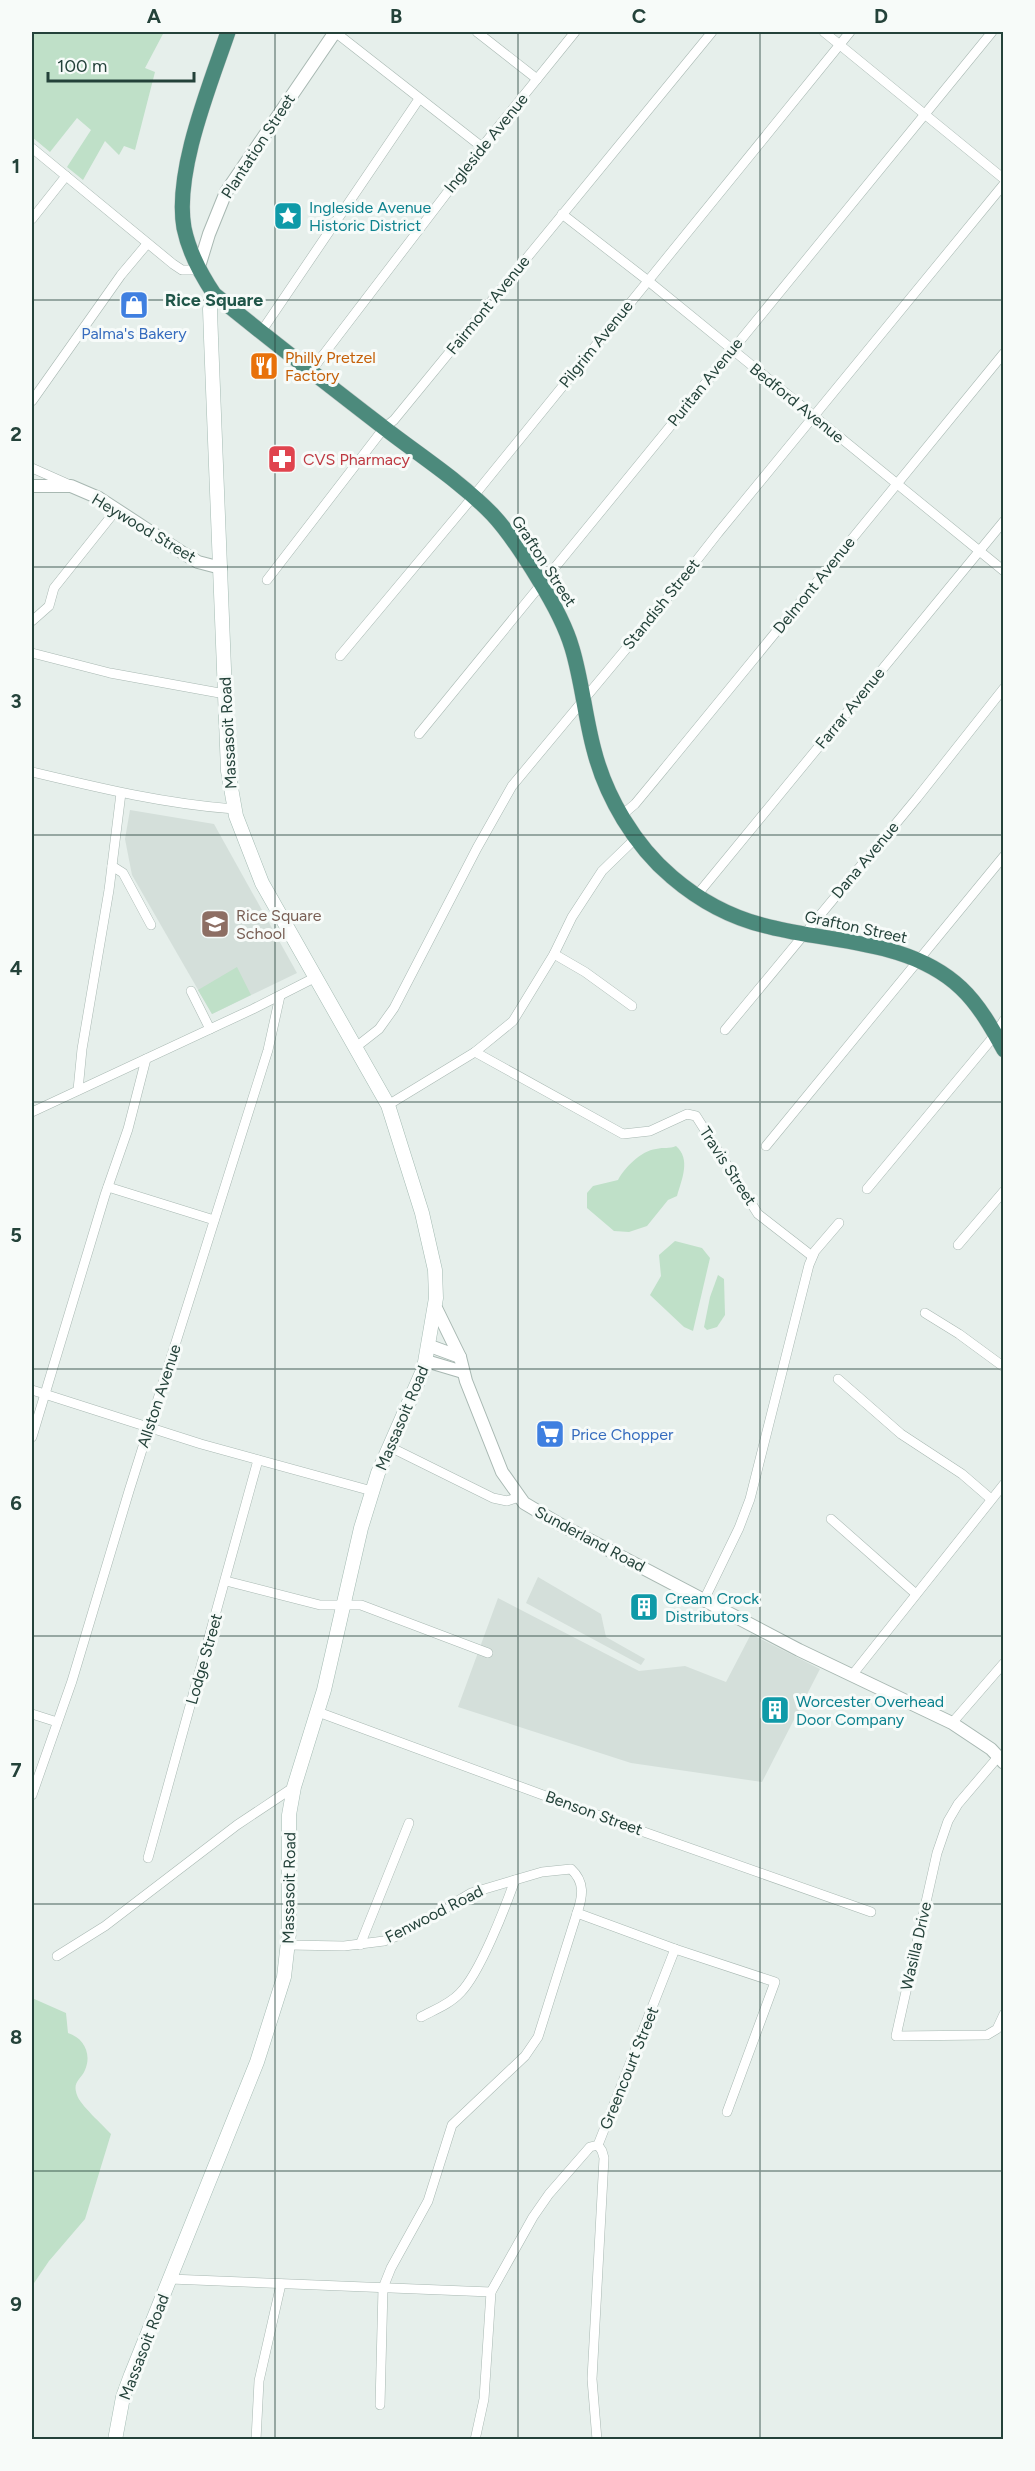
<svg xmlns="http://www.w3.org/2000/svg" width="1035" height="2471" font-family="Figtree,sans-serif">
<rect width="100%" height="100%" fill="#e6efeb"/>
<g fill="#d4dfda">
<path d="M130,810l84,14 83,149 -85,41 -80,-139 -7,-36z"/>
<path d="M538,1577l63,37 5,23 39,22 -4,6 -115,-62z"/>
<path d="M498,1598l141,73 46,-5 41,16 25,-48 69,35 -58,113 -131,-19 -173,-56z"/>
</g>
<g fill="#bfe0c8">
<path d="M32,32h132l-19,36 10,4 -20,78 -11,-4 -5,9 -14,-14 -22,39 -16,-13 24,-37 -14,-12 -27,34 -18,-15z"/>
<path d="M237,967l14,28 -39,19 -14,-24z"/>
<path d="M676,1146c15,13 6,33 1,50l-9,4 -21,26 -18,6 -15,-1 -27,-23v-15l6,-7 25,-6c7,-13 23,-29 38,-31 8,-2 13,0 20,-3z"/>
<path d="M675,1241l27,7 8,10 -17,73 -9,-4 -34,-32 11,-19 -2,-21z"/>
<path d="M718,1275l6,4 1,36 -8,12 -10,3 -3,-3 6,-30z"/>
<path d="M32,1998l34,15 2,20c16,5 24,21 17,37 -4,10 -13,11 -8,25 3,10 26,30 34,39l-26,85 -36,42 -17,25z"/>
</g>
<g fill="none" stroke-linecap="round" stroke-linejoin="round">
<g stroke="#a8b8b2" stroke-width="10">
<g id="minor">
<path d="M335,32l147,115"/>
<path d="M477,32l60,47"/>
<path d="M824,32l180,147"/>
<path d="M32,148l141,116 9,6h16"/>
<path d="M562,214l85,66 357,291"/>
<path d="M32,219l34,-43"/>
<path d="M261,332l158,-233"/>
<path d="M311,371l171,-224 93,-115"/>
<path d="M32,401l89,-126 26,-31"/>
<path d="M32,468l36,16"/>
<path d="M267,580l117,-152 10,-8 318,-388"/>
<path d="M32,621l17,-15 5,-18 63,-79"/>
<path d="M32,653l78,20 115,21"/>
<path d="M340,656l132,-158 378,-466"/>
<path d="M419,734l573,-702"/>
<path d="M32,772c67,16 133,32 202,37"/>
<path d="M622,815l13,-11 24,-29 345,-422"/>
<path d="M112,866l11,7 28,52"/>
<path d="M697,895l307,-374"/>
<path d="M554,954l31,18 47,34"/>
<path d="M191,991l19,38"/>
<path d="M725,1030l192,-232 87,-110"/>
<path d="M356,1047l23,-18 15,-21 83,-160 35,-62 138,-166 68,-87 286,-349"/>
<path d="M475,1052l148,82 27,-3 37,-17 9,2 62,98 54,42"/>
<path d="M78,1090l4,-41 27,-159 12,-97"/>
<path d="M388,1105l87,-53 38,-31 41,-67 18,-37 30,-46 35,-34"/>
<path d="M32,1112l221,-103 63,-32"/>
<path d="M766,1146l238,-290"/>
<path d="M108,1187l106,33"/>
<path d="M867,1189l128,-154 9,-15"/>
<path d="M958,1245l46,-54"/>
<path d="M925,1313l34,21 45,33"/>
<path d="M838,1379l63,55 61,40 29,25"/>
<path d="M32,1390l169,54 171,47"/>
<path d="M32,1437l73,-242 23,-66 18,-70"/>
<path d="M390,1447l103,51 14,3 12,-4"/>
<path d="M831,1519l85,75"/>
<path d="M226,1581l94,24h41l127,48"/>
<path d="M704,1600l35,-72 11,-29 59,-234 6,-14 24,-28"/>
<path d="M853,1674l151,-190"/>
<path d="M318,1712l309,114 244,86"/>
<path d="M32,1714l25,8"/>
<path d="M952,1723l52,-60"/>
<path d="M998,1757l-40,47 -10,17 -11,32 -41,183 91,-1 10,-6 7,-15"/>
<path d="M32,1795l40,-114 57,-190 139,-441 12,-54"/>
<path d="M148,1858l110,-398"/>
<path d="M289,1945l55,1 40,-5 18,-7 69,-41 71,-21 29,-3c14,13 12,27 6,44l98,36 100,33 -48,130"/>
<path d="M360,1945l49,-122"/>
<path d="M57,1956l48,-30 132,-101 57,-38"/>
<path d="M421,2017c13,-7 29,-13 39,-24 20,-20 45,-85 55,-113"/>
<path d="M170,2279l321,13"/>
<path d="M380,2405l3,-117 8,-20 37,-67 24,-76 73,-69 13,-19 39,-124"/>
<path d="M256,2440l3,-59 22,-97"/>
<path d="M475,2440l9,-41 7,-107 42,-75 16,-23 41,-47 8,-2 77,-196"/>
<path d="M597,2440l-5,-61 12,-221 -2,-7 -4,-6"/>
</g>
</g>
<g stroke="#a8b8b2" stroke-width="14">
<g id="tertiary">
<path d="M198,270l11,-36 17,-42 109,-160"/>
<path d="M32,486h39l28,12 84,55 15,9 23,6"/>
<path d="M436,1308l24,49 6,24 36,91 22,31 37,22 238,125 153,73 39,26 13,14"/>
<path d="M430,1346l30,11"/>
<path d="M426,1361l37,11"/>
</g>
</g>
<g stroke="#a4bbb3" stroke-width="15">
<path id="secondary" d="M115,2440l8,-43 8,-22 126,-313 27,-85 5,-44v-118l5,-28 30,-97 37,-162 17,-55 46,-105 12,-70 -1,-28 -13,-57 -34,-108 -126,-222 -26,-67 -8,-45 -17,-433 -1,-29 4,-15"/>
</g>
<g stroke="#c2cac8" stroke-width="16">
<path id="trunk" d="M228,32c-18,53 -54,140 -44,196 5,24 16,45 30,66 55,45 112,89 169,133 36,28 77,54 109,87 18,19 33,43 47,66 13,21 26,44 33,68 10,33 13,69 22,102 12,47 41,96 78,127 28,24 62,42 98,50 63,16 140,13 191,61 18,17 31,40 43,62"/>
</g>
<use href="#minor" stroke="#fff" stroke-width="9"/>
<use href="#tertiary" stroke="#fff" stroke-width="12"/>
<use href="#secondary" stroke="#fff" stroke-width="14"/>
<use href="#trunk" stroke="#4c8a7c" stroke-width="15"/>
</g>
<path fill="none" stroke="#24423a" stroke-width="1.5" stroke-opacity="0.55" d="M275,32v2408M518,32v2408M760,32v2408M32,300h972M32,567h972M32,835h972M32,1102h972M32,1369h972M32,1636h972M32,1904h972M32,2171h972"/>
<defs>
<g id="sight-square" transform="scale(1.5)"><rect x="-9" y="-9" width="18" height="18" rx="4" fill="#0f9aa8" stroke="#f7fbf9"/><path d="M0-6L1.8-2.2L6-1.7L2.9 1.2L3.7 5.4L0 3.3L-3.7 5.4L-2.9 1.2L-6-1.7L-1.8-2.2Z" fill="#fff"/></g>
<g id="shop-square" transform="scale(1.5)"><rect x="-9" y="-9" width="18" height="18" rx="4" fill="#3f7fe0" stroke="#f7fbf9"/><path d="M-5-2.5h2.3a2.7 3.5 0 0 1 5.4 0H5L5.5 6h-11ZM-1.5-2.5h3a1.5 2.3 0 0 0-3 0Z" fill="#fff"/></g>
<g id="restaurant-square" transform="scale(1.5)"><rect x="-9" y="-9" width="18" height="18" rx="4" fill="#e8710a" stroke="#f7fbf9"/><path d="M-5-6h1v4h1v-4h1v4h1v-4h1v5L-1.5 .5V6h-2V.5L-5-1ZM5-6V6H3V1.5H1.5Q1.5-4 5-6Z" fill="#fff"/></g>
<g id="pharmacy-square" transform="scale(1.5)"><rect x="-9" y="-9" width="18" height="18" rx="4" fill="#e0444e" stroke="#f7fbf9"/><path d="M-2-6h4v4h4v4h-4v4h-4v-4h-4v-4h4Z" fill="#fff"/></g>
<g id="school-square" transform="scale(1.5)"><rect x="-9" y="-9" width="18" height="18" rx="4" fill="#8d6e63" stroke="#f7fbf9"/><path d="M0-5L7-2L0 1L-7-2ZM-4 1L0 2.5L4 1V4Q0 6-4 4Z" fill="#fff"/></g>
<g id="supermarket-square" transform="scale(1.5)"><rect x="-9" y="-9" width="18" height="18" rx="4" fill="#3f7fe0" stroke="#f7fbf9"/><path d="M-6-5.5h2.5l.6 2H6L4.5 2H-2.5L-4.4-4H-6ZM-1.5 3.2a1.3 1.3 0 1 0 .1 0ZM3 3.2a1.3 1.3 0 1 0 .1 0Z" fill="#fff"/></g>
<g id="building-square" transform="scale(1.5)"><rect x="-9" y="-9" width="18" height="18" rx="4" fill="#0f9aa8" stroke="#f7fbf9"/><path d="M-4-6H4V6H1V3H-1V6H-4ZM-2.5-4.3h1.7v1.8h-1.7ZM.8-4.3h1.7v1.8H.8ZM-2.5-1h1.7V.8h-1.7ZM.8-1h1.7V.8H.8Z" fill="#fff"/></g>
</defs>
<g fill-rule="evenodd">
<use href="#sight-square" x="288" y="216"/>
<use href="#shop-square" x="134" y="305"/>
<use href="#restaurant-square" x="264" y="366"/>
<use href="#pharmacy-square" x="282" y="459"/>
<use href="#school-square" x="215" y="924"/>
<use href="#supermarket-square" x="550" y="1434"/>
<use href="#building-square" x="644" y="1607"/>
<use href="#building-square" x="775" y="1710"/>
</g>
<g text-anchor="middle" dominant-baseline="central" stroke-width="6" stroke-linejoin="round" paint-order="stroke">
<g font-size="16" fill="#24423a" stroke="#f7fbf9">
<text transform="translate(486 143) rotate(-51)">Ingleside Avenue</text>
<text transform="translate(258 146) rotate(-57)">Plantation Street</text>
<text transform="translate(488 305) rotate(-51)">Fairmont Avenue</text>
<text transform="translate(596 344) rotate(-51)">Pilgrim Avenue</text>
<text transform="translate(705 382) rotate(-51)">Puritan Avenue</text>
<text transform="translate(797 403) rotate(39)">Bedford Avenue</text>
<text transform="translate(144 528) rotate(31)">Heywood Street</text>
<text transform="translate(544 561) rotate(57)">Grafton Street</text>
<text transform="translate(814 585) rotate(-51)">Delmont Avenue</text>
<text transform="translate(661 604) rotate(-51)">Standish Street</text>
<text transform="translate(850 708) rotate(-51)">Farrar Avenue</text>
<text transform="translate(228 733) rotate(-93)">Massasoit Road</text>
<text transform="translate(865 860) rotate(-50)">Dana Avenue</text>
<text transform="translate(856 927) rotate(12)">Grafton Street</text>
<text transform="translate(728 1166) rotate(57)">Travis Street</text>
<text transform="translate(159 1396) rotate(-72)">Allston Avenue</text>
<text transform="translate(402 1418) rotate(-67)">Massasoit Road</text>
<text transform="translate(590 1539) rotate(28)">Sunderland Road</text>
<text transform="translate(204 1659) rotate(-74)">Lodge Street</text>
<text transform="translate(594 1813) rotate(20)">Benson Street</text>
<text transform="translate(289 1888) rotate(-89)">Massasoit Road</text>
<text transform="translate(434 1914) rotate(-27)">Fenwood Road</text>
<text transform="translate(916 1946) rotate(-77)">Wasilla Drive</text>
<text transform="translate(629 2068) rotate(-68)">Greencourt Street</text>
<text transform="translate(144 2347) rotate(-69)">Massasoit Road</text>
</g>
<g font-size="16" fill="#0d838f" stroke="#f7fbf9" text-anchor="start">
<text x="309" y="207">Ingleside Avenue<tspan x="309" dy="18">Historic District</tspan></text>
<text x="665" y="1598">Cream Crock<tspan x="665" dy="18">Distributors</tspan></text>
<text x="796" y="1701">Worcester Overhead<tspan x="796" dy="18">Door Company</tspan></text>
</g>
<g font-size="16" fill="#366cbe" stroke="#f7fbf9">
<text x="134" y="333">Palma's Bakery</text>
<text x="571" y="1434" text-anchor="start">Price Chopper</text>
</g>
<g font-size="16" fill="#c56008" stroke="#f7fbf9" text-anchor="start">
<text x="285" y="357">Philly Pretzel<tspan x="285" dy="18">Factory</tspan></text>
</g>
<g font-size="16" fill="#be3a42" stroke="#f7fbf9" text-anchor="start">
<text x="303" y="459">CVS Pharmacy</text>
</g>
<g font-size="16" fill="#785e54" stroke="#f7fbf9" text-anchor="start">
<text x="236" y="915">Rice Square<tspan x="236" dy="18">School</tspan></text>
</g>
<g font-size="18" font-weight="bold" fill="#1f5548" stroke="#f7fbf9">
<text x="214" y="300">Rice Square</text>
</g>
</g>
<rect width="1035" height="2471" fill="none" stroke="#f7fbf9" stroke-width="66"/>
<path d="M48 72v9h146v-9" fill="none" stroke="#24423a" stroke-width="3"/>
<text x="57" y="72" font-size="18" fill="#24423a" stroke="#f7fbf9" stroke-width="4.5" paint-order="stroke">100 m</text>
<rect x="33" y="33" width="969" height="2405" fill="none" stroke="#24423a" stroke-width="2"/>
<g font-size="20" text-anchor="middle" font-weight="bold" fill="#24423a">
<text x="154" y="23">A</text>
<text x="396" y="23">B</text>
<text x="639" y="23">C</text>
<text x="881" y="23">D</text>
<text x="16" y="173">1</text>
<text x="16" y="441">2</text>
<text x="16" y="708">3</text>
<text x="16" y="975">4</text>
<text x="16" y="1242">5</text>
<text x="16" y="1510">6</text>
<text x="16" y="1777">7</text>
<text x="16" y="2044">8</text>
<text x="16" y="2311">9</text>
</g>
</svg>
